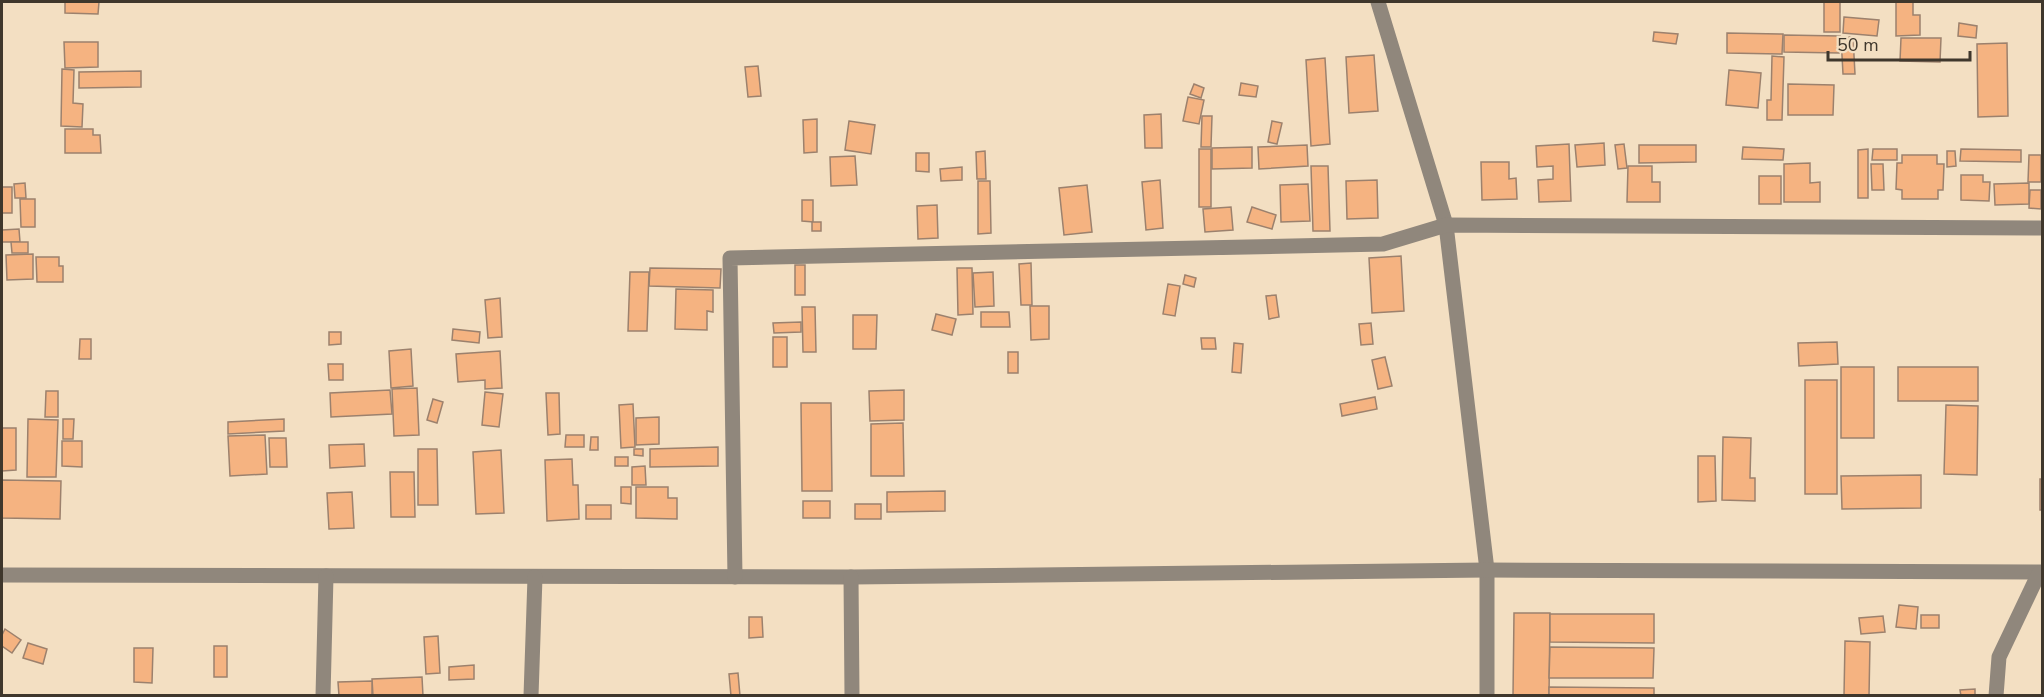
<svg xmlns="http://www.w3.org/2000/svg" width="2044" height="697" font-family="'Nunito Sans',sans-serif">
<rect width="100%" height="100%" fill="#f3dfc2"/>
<g fill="#f5b381" stroke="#9c816d" stroke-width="1.5">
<path d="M65,2h34l-1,12 -33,-1z"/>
<rect x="1824" y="2" width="16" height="30"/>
<path d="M1896,2h17v13h7v20l-24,1z"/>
<path d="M1844,17l35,3 -2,16 -34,-3z"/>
<path d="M1959,23l18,3 -1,12 -18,-2z"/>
<path d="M1654,32l24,2 -2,10 -23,-3z"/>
<path d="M1727,33l56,1 -1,20 -55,-1z"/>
<path d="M1784,35l56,1 -1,17 -55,-1z"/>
<path d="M1841,37h12l2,37h-12z"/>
<path d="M1901,38h40l-1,24 -40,-1z"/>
<path d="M64,42h34v25l-33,1z"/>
<path d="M2007,43l1,73 -30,1 -1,-73z"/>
<path d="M1374,55l4,56 -29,2 -3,-56z"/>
<path d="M1772,56l12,1 -2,63h-15v-20h4z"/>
<path d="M1325,58l5,86 -19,2 -5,-86z"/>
<path d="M758,66l3,30 -13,1 -3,-30z"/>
<path d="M62,69l12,1 -1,33 10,1 -1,23 -21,-1z"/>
<path d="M1729,70l32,3 -3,35 -32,-3z"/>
<path d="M141,71v16l-62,1v-16z"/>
<path d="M1241,83l17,3 -2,11 -17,-2z"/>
<path d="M1194,84l10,4 -3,10 -11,-4z"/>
<path d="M1788,84l46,1 -1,30h-45z"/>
<path d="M1188,97l16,3 -5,24 -16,-3z"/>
<path d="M1161,114l1,34h-17l-1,-33z"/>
<path d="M1202,116h10l-1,31h-10z"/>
<path d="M817,119v33l-13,1 -1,-33z"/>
<path d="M849,121l26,4 -4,29 -26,-4z"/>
<path d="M1272,121l10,2 -5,21 -9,-2z"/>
<path d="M65,129h28v6h7l1,18h-36z"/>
<path d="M1604,143l1,22 -28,2 -2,-22z"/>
<path d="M1569,144l2,57 -32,1 -1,-22 15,-1v-13l-16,1 -1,-21z"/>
<path d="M1624,144l3,24 -9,1 -3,-24z"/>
<path d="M1307,145l1,21 -49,3 -1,-22z"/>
<path d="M1639,145h57v17l-57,1z"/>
<path d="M1252,147v21l-40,1v-21z"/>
<path d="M1743,147l41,2 -1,11 -41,-1z"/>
<rect x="1199" y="149" width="12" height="58"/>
<path d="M1868,149v49h-10v-48z"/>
<path d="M1873,149h24v11h-25z"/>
<path d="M1961,149l60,1v12l-61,-1z"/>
<path d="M985,151l1,28h-9l-1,-27z"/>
<path d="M1947,151h8l1,15 -9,1z"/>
<path d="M916,153h13v19l-13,-1z"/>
<path d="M1902,155h35v9h7l-1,26h-5v9h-36v-9l-6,-1 1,-26h5z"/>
<path d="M2029,155h12v27h-13z"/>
<path d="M855,156l2,29 -26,1 -1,-29z"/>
<path d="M1481,162h28v17l7,-1 1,21 -35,1z"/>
<path d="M1810,163v20l10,-1v20h-36v-38z"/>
<path d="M1871,164h12l1,26h-12z"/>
<path d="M1311,166h17l2,65h-17z"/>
<path d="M1628,166h24v16h8v20h-33z"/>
<path d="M962,167v13l-21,1 -1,-12z"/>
<path d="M1961,175h22v7h7l-1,19 -28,-1z"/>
<rect x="1759" y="176" width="22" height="28"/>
<path d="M1160,180l3,48 -17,2 -4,-48z"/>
<path d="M1377,180l1,38 -31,1 -1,-38z"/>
<path d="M978,181h12l1,52 -13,1z"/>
<path d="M25,183l1,15h-11l-1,-14z"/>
<path d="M2029,183v21l-34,1 -1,-21z"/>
<path d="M1308,184l2,37 -29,1 -1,-37z"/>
<path d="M1087,185l5,47 -28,3 -5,-47z"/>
<rect x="2" y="187" width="10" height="26"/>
<path d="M2030,190h11v19l-12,-1z"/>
<path d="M20,199h15v28h-14z"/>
<path d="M802,200h11v22l-11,-1z"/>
<path d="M937,205l1,33 -20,1 -1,-33z"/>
<path d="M1231,207l2,23 -28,2 -2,-23z"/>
<path d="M1252,207l24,8 -4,14 -25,-7z"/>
<rect x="812" y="222" width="9" height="9"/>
<path d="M19,229l1,13h-18v-12z"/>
<path d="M11,242h17v11h-16z"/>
<path d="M33,254v25l-26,1 -1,-25z"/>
<path d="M1401,256l3,55 -32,2 -3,-55z"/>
<path d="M36,257h23v9h4v16h-26z"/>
<path d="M1031,263l1,42h-11l-2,-41z"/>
<rect x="795" y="265" width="10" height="30"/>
<path d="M650,268l71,1 -1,19 -71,-2z"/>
<path d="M957,268h15l1,46 -15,1z"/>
<path d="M630,272h19l-2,59h-19z"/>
<path d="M993,272l1,34 -19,1 -2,-34z"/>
<path d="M1185,275l11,3 -2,9 -11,-3z"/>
<path d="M1168,284l12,2 -5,30 -12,-2z"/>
<path d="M676,289l37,1v22l-6,-1v19l-32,-1z"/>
<path d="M1276,295l3,22 -10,2 -3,-23z"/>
<path d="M500,298l2,39 -14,1 -3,-38z"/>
<path d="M1030,306h19v33l-18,1z"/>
<path d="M802,307h13l1,45h-13z"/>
<path d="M981,312h28l1,15h-29z"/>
<path d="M936,314l20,5 -4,16 -20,-5z"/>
<path d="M853,315h24l-1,34h-23z"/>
<path d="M801,322v10l-27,1 -1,-10z"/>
<path d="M1371,323l2,21 -12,1 -2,-21z"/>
<path d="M453,329l27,3 -1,11 -27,-3z"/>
<path d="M329,332h12v12l-12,1z"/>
<rect x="773" y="337" width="14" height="30"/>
<path d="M1201,338h14l1,11h-14z"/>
<path d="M80,339h11v20h-12z"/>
<path d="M1837,342l1,22 -39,2 -1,-23z"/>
<path d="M1234,343l9,1 -2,29 -9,-1z"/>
<path d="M411,349l2,37 -22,2 -2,-37z"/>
<path d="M500,351l2,37 -17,1v-9l-27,2 -2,-28z"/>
<rect x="1008" y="352" width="10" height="21"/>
<path d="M1385,357l7,29 -14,3 -6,-29z"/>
<path d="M328,364h15v16h-14z"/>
<rect x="1841" y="367" width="33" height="71"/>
<rect x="1898" y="367" width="80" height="34"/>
<rect x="1805" y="380" width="32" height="114"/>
<path d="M417,388l2,47 -25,1 -2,-47z"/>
<path d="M390,390l2,24 -61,3 -1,-24z"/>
<path d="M904,390v30l-34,1 -1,-30z"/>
<path d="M46,391h12v26h-13z"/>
<path d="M485,392l18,2 -4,33 -17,-2z"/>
<path d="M546,393h13l1,41 -12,1z"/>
<path d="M1375,397l2,12 -35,7 -2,-12z"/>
<path d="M433,399l10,3 -6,21 -10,-3z"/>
<path d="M801,403h30l1,88h-30z"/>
<path d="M633,404l2,43 -14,1 -2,-43z"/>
<path d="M1946,405l32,1 -1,69 -33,-1z"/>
<path d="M659,417v27l-23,1v-27z"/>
<path d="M28,419l30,1 -2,57h-29z"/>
<path d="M63,419h11l-1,20h-10z"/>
<path d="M284,419v12l-56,3v-12z"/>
<path d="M903,423l1,53h-33v-52z"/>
<path d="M2,428h14v42l-14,1z"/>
<path d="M265,435l2,39 -37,2 -2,-40z"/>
<path d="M566,435h18v12h-19z"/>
<path d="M591,437h7v13h-8z"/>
<path d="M1723,437l28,1 -1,40h5v23l-33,-1z"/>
<path d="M269,438h17l1,29h-17z"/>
<path d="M62,441h20v26l-20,-1z"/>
<path d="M364,444l1,22 -35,2 -1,-23z"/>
<path d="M718,447v19l-68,1v-18z"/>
<path d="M418,449h19l1,56h-20z"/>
<path d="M634,449h9v7l-9,-1z"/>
<path d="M501,450l3,63 -28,1 -3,-62z"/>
<path d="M1698,456h17l1,45 -18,1z"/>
<rect x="615" y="457" width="13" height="9"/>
<path d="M572,459l1,26h5l1,34 -32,2 -2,-61z"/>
<path d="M645,466l1,19h-14v-18z"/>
<path d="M390,472h24l1,45h-24z"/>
<path d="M1921,475v33l-79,1 -1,-33z"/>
<rect x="2040" y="479" width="2" height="31"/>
<path d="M2,480l59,1 -1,38 -58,-1z"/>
<path d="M621,487h10v17l-10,-1z"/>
<path d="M636,487h32v11h9v21l-41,-1z"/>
<path d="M945,491v20l-58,1v-20z"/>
<path d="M352,492l2,36 -25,1 -2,-36z"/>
<rect x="803" y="501" width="27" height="17"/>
<rect x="855" y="504" width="26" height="15"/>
<rect x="586" y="505" width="25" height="14"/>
<path d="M1899,605l19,2 -2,22 -20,-2z"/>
<path d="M1514,613h36l-1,83h-36z"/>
<path d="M1550,614h104v29l-104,-1z"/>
<rect x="1921" y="615" width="18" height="13"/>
<path d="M1883,616l2,16 -24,2 -2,-16z"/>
<path d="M749,617h13l1,20 -14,1z"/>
<path d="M5,629l16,11 -9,13 -10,-7v-11z"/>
<path d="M438,636l2,37 -14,1 -2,-37z"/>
<path d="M1845,641l25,1 -1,54h-25z"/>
<path d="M28,643l19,6 -4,15 -20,-6z"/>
<rect x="214" y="646" width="13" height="31"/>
<path d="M1550,647l104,1 -1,30h-104z"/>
<path d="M134,648h19l-1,35 -18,-1z"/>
<path d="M474,665v14l-25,1v-13z"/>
<path d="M738,673l2,23h-9l-2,-22z"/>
<path d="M422,677l1,19h-50l-1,-17z"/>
<path d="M372,681v15h-33l-1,-14z"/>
<path d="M1549,687l105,1v8h-105z"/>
<path d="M1975,689v7h-14l-1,-6z"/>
</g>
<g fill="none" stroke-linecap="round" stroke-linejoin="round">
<g stroke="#90877c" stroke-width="15">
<path d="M1378,2l68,223 41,345v126"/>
<path d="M2,575l849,2 636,-7 555,2"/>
<path d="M735,577l-5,-319 653,-14 63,-19 596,3"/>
<path d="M851,577l1,119"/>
<path d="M323,696l3,-120"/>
<path d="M531,696l4,-119"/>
<path d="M1996,696l3,-39 40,-84"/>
</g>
</g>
<rect width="2044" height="697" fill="none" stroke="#3f372c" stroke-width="6"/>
<path d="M1828 51v9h142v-9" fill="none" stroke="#3f372c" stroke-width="3"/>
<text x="1837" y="51" font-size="18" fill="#3f372c" stroke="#f3dfc2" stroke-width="4.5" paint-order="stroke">50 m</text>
</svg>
